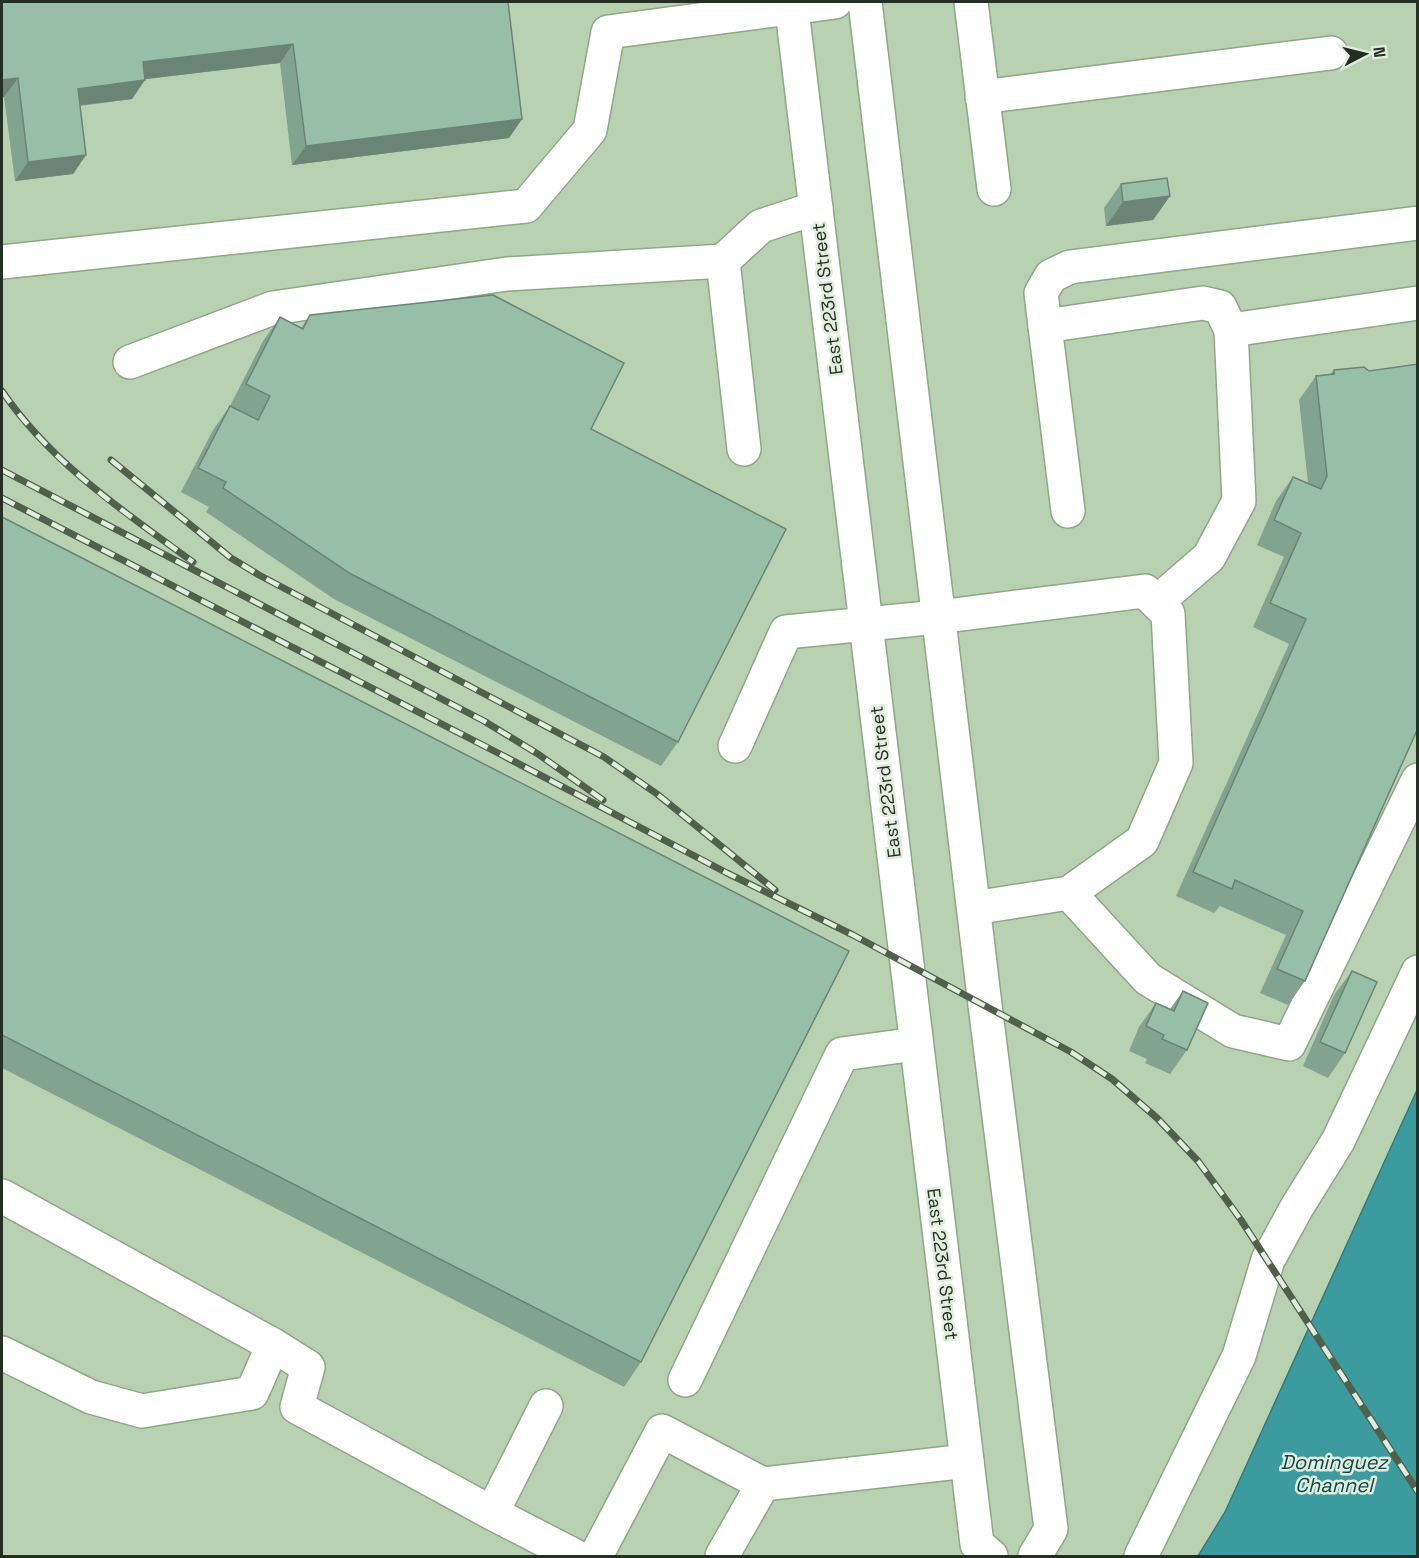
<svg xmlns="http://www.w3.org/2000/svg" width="1419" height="1558" font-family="'Space Grotesk',sans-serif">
<rect width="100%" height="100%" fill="#b8d2b1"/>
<path fill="#3b9b9f" stroke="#347a7a" stroke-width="1.5" d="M1417,1090v466h-219l27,-44z"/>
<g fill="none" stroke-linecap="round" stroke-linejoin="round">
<g stroke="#8ea787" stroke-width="36">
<g id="minor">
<path d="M971,2l23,187"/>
<path d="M982,97l349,-44"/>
<path d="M2,262l524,-56 64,-76 18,-98 227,-30"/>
<path d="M1045,326l-4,-33 10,-17 19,-9 348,-44"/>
<path d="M130,362l143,-54 234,-34 216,-13"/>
<path d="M744,449l-21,-188 38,-35 55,-18"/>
<path d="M1068,511l-23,-185 158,-23 17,4 11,23"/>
<path d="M1157,602l52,-45 30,-56 -8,-171 187,-27"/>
<path d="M735,746l51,-114 152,-15 207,-26 23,23 8,149 -34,78 -73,52 -95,15"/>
<path d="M1069,893l79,86 85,52 56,13 129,-264"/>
<path d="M2,1196l271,149 35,22 -11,40 195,106"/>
<path d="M2,1353l89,44 51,14 110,-18 21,-48"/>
<path d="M685,1380l157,-326 74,-10"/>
<path d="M546,1406l-54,107 83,43"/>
<path d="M596,1556l66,-125 101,53"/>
<path d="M722,1556l41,-72 204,-23"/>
<path d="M1141,1556l98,-200 29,-96 29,-53 41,-66 80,-169"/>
</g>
</g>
<g stroke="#8ea787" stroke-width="36">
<g id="major">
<path d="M791,2l186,1542 14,12"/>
<path d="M865,2l120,1003 66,524 -16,27"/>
</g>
</g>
<use href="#minor" stroke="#fff" stroke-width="33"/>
<use href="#major" stroke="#fff" stroke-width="33"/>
<g stroke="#51604d" stroke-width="7">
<g id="rail">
<path d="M2,391c49,72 121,120 191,171"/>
<path d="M111,460l120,98 28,17 345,182 53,37 118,96"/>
<path d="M2,470l482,251 54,33 65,46"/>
<path d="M2,498l498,256 227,119 126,62 218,117 41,27 45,39 41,43 43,59 177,272"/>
</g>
</g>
<use href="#rail" stroke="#e1eedd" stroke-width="4.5" stroke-dasharray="14" stroke-linecap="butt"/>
</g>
<g fill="#82a390">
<path d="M2,2h506l14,117 -13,19 -217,27 -12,-102 -135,16 -13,20 -52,7 6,49 -13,19 -58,7 -11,-84z"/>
<path d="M1121,184l49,12 -17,24 -47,6 -2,-18z"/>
<path d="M310,315l281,114 87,313 -17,24 -327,-167 -128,-87 3,-5 -28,-15 32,-62 17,-24 33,-65 17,-24 21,11z"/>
<path d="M1364,367l-59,614 -17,24 -28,-12 26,-58 -66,-29 -6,7 -38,-17 113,-252 -36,-17 31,-70 -27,-12 19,-44 17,-24 15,6 -9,-83 17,-24 14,-2 4,-4z"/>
<path d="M2,517l639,845 -17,25 -622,-319z"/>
<path d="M1352,971l-7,82 -17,25 -25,-12 31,-71z"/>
<path d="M1183,991l4,59 -17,24 -25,-11 2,-4 -18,-8 10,-24 17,-24 14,6z"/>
</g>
<g fill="#6a8575">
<path d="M293,44l-13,19 -150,18 13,-19z"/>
<path d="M18,78l-14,19h-2v-17z"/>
<path d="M145,80l-13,19 -67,8 13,-18z"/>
<path d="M522,119l-13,19 -217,27 14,-19z"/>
<path d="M86,155l-13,19 -58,7 13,-19z"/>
<path d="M1170,196l-17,24 -47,6 17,-24z"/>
</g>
<g fill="#97bea7" stroke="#6a8575" stroke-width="1.5">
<path d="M2,2h506l14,117 -216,27 -13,-102 -150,18 2,18 -67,9 8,66 -58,7 -10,-84 -16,2z"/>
<path d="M1167,178l3,18 -47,6 -2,-18z"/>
<path d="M493,295l131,68 -33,66 195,100 -108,213 -327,-168 -128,-86 3,-6 -28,-14 32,-62 28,14 12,-24 -24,-12 34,-67 23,12 7,-14z"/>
<path d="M1418,364v364l-113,253 -28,-12 26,-58 -68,-31 -3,9 -39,-17 113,-253 -36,-16 31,-70 -27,-13 19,-43 28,12 6,-13 -11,-100 18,-2v-4l30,-3 5,4z"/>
<path d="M2,517l847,434 -208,411 -639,-327z"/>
<path d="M1352,971l25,11 -32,71 -25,-11z"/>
<path d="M1183,991l25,12 -21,47 -25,-11 2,-4 -18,-9 10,-23 18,8z"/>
</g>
<g text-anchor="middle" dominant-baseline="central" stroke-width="5" stroke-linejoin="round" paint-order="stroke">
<g font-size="18" fill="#242e22" stroke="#e1eedd">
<text transform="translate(827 299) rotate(-97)">East 223rd Street</text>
<text transform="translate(885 782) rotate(-97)">East 223rd Street</text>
<text transform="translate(943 1264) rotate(83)">East 223rd Street</text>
</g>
<g font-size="20" font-style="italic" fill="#0c4649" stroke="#e1eedd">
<text x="1334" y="1462">Dominguez<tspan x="1334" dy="23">Channel</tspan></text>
</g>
</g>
<rect width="1419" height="1558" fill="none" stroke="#242e22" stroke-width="6"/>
<g transform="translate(1365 54) rotate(83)" stroke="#e1eedd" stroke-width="4.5" paint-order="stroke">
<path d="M0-4.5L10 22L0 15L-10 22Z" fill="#242e22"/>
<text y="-9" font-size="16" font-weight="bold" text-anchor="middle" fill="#242e22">N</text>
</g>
</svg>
